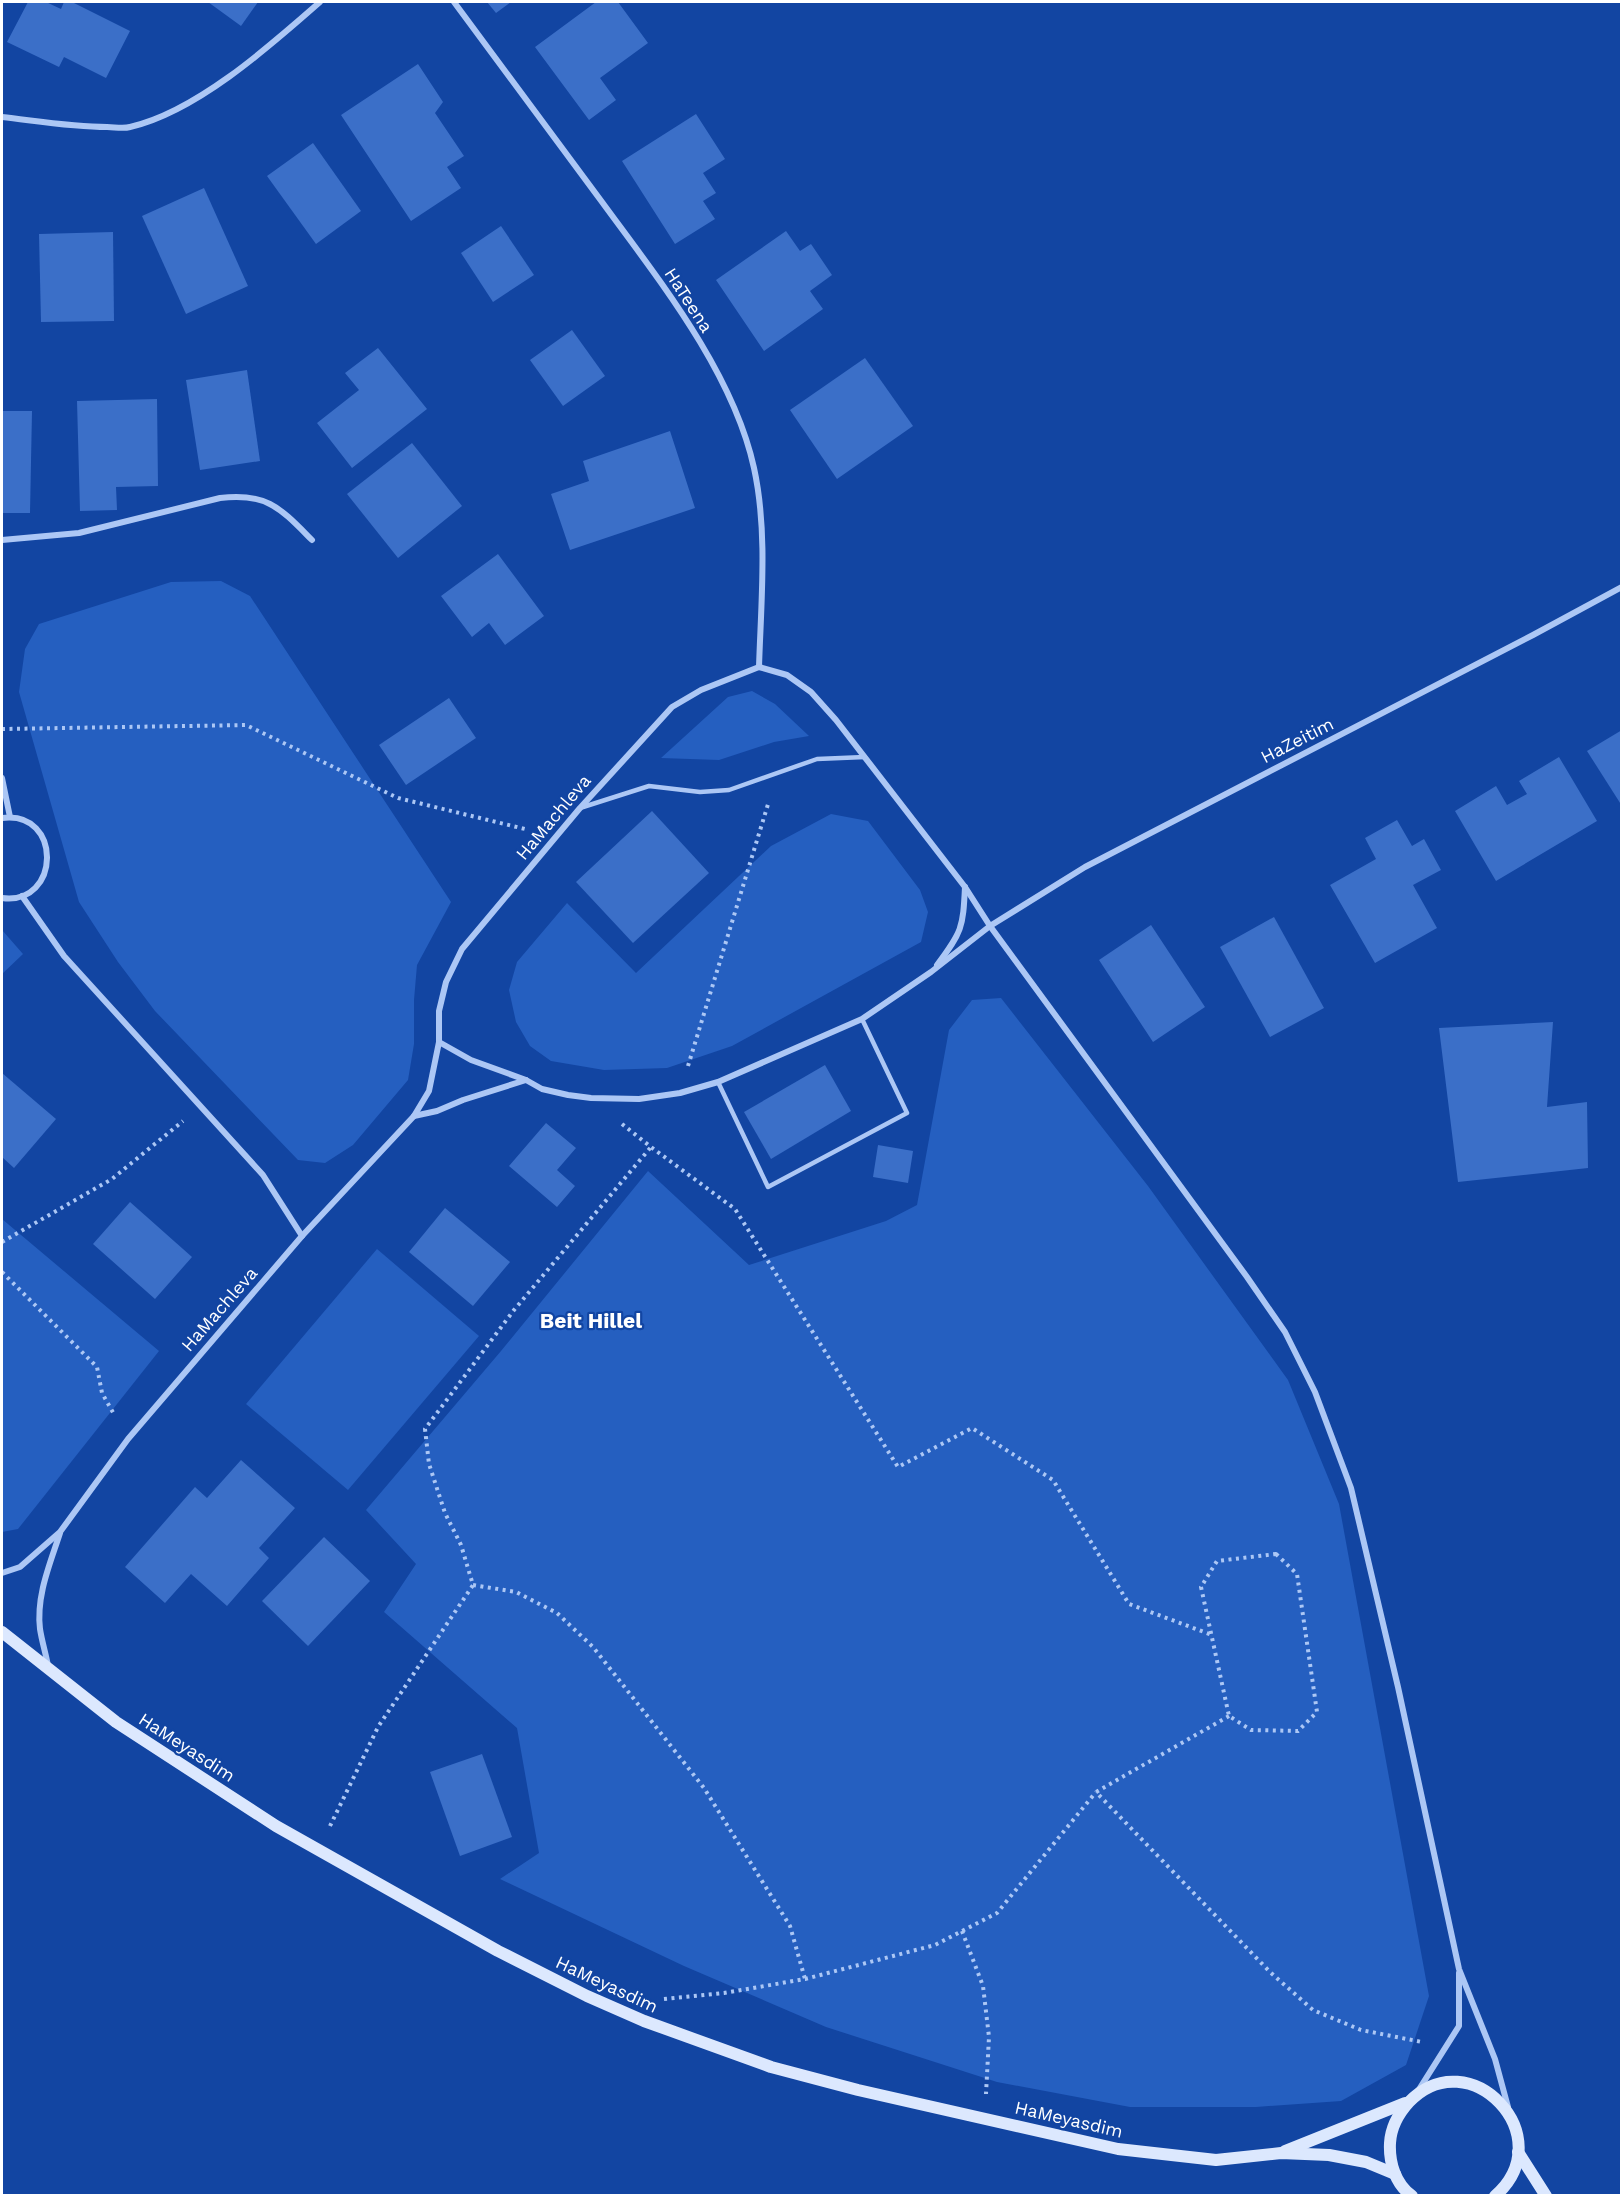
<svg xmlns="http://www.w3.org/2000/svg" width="1623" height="2197" font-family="'Work Sans',sans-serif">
<rect width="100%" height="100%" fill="#1245a2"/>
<g fill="#255fc0">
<path d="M221,581l29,15 201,306 -34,63 -3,35v44l-6,36 -55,65 -28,18 -27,-3 -143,-149 -37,-49 -39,-60 -60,-210 6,-43 14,-25 132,-42z"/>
<path d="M752,691l23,13 34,32 -35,6 -55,18 -58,-2 67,-61z"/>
<path d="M831,814l37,7 52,69 8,22 -7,30 -189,104 -65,22 -63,2 -53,-9 -21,-15 -14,-24 -7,-32 8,-28 50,-59 69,70 135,-127z"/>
<path d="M2,930l21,24 -21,20z"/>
<path d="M1001,998l147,188 140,194 51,124 90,492 -23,69 -65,36 -85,6h-126l-133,-25 -171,-55 -142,-61 -184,-87 39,-26 -22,-125 -133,-116 32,-48 -50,-54 135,-159 147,-180 101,94 137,-44 31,-16 32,-175 23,-30z"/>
<path d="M2,1219l157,132 -141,178 -16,3z"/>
<path d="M377,1249l102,87 -131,154 -102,-86z"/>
</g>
<g fill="#3b6fc8">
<path d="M28,2h18l15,7 3,-7h8l58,29 -24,47 -42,-21 -5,10 -52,-25z"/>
<path d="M208,2h50l-17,24z"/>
<path d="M487,2h24l-15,11z"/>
<path d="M596,2h22l30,41 -48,35 16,22 -27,20 -54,-73z"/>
<path d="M418,64l25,38 -8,11 29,43 -17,11 14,21 -50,33 -70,-106z"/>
<path d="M696,114l29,45 -22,14 13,20 -13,8 12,18 -40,25 -53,-83z"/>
<path d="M313,143l48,68 -45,33 -49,-68z"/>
<path d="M204,188l44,98 -62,28 -44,-98z"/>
<path d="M501,226l33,49 -41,27 -32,-49z"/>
<path d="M786,231l14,20 11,-7 21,31 -22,16 13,18 -59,42 -48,-71z"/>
<path d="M113,232l1,89 -73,1 -2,-88z"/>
<path d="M572,330l33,46 -42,30 -33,-46z"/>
<path d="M378,348l49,61 -75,59 -35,-45 42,-33 -14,-17z"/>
<path d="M865,358l48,68 -76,53 -47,-69z"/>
<path d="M247,370l13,91 -60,9 -14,-90z"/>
<path d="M157,399l1,87 -42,1 1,23 -37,1 -3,-110z"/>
<path d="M2,411h30l-2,102h-28z"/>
<path d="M670,431l25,77 -125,42 -19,-56 38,-13 -6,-20z"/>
<path d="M412,443l50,63 -64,52 -51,-64z"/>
<path d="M498,554l46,62 -39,29 -16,-22 -17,14 -31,-41z"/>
<path d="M449,698l27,40 -70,47 -27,-40z"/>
<path d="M1622,730v76l-35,-55z"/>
<path d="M1559,757l38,64 -101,60 -41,-70 41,-25 11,19 20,-11 -8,-13z"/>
<path d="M652,811l57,62 -76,70 -57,-61z"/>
<path d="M1397,820l15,26 12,-7 17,31 -28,15 24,43 -62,35 -45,-78 46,-26 -11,-21z"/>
<path d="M1274,917l50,91 -54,29 -50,-90z"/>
<path d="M1151,925l54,82 -52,35 -54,-82z"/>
<path d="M1553,1022l-6,85 40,-5 1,66 -130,14 -19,-154z"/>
<path d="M825,1065l26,46 -80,48 -27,-47z"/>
<path d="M2,1073l54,46 -42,49 -12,-11z"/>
<path d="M546,1123l30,25 -19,22 18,16 -18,21 -48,-41z"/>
<path d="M878,1145l35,6 -5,32 -35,-6z"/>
<path d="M130,1202l62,55 -37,42 -62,-55z"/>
<path d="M445,1208l65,54 -37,44 -64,-54z"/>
<path d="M241,1460l54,48 -36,40 10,10 -42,48 -36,-32 -26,29 -40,-36 70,-80 12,11z"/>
<path d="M324,1537l46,44 -62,65 -46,-45z"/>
<path d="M482,1754l30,83 -52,19 -30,-84z"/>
</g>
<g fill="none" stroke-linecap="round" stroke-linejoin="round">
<g stroke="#acc7f5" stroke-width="4" stroke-dasharray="3 4.5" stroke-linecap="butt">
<path d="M2,729l244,-4 152,73 131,32"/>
<path d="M688,1066l81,-265"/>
<path d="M622,1124l29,23 84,62 163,258 74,-39 81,52 76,124 83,31"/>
<path d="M2,1242l110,-63 71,-58"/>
<path d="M2,1272l95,95 5,26 13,23"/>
<path d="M1276,1554l21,20 20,138 -19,19 -47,-1 -22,-14 -28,-129 16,-26z"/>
<path d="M473,1585l43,7 41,21 36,34 111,141 86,138 15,53"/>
<path d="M1229,1716l-133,76 174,180 43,38 48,20 61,12"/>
<path d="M330,1826l48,-99 95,-142 -12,-40 -16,-32 -16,-49 -4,-35 89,-119 137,-163"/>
<path d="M962,1931l21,55 6,51 -3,57"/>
<path d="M664,1999l60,-6 81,-14 130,-34 62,-32 99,-121"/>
</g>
<g stroke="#acc7f5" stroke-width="4.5">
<path d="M580,808l69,-22 51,6 29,-2 88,-31 48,-2"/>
<path d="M718,1082l50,105 139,-74 -45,-94"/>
</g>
<g stroke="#acc7f5" stroke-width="6">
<path d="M454,2c49,66 98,133 148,200 57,78 131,170 152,266 14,64 7,134 5,199"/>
<path d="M2,117c35,4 70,10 105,10 7,0 16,2 23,0 66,-15 140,-81 190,-125"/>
<path d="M2,540l77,-7 141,-35c47,-6 61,11 92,42"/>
<path d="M759,667l-58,23 -29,17 -92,101 -118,141 -16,33 -7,29v31l32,18 55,20 16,9 26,6 23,3 48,1 41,-6 38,-11 144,-63 69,-47 59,-46 95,-59 448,-232 89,-48"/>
<path d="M759,667l28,8 24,17 25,28 129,167 25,39 257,351 38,55 30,60 36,96 47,199 61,282 36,90 13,48"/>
<path d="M2,778l8,39"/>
<path d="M2,818c61,-8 59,88 0,80"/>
<path d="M22,896l42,60 199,219 39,61"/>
<path d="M937,965c25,-33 26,-37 28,-78"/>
<path d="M414,1116l23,-5 26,-11 63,-20"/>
<path d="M2,1573l18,-6 40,-35 68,-93 174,-203 112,-120 15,-25 10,-49"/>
<path d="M48,1666c-2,-12 -6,-24 -8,-37 -4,-33 10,-65 20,-96"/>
<path d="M1418,2091l41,-65v-53"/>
</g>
<g stroke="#dce8fe" stroke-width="12">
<path d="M2,1632l114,90 160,104 222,125 89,45 57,25 127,46 87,23 260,59 98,11 65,-7 48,2 37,7 29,12"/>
<path d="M1285,2151l120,-48"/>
<path d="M1518,2152l28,44"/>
<path d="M1412,2196c-17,-12 -23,-34 -22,-53 1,-17 8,-29 19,-41 60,-63 154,35 86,94"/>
</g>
</g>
<g text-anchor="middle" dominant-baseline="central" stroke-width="4.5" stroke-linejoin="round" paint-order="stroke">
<g font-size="18" fill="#fff" stroke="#1245a2">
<text transform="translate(689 300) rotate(57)">HaTeena</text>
<text transform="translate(1297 740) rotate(-27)">HaZeitim</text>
<text transform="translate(553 817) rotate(-50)">HaMachleva</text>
<text transform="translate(219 1309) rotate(-49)">HaMachleva</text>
<text transform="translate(187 1747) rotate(33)">HaMeyasdim</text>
<text transform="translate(607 1984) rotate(25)">HaMeyasdim</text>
<text transform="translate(1069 2119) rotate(13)">HaMeyasdim</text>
</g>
<g font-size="21" font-weight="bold" fill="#fff" stroke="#1245a2">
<text x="591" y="1320">Beit Hillel</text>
</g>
</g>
<rect width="1623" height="2197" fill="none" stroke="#ffffff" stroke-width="6"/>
</svg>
